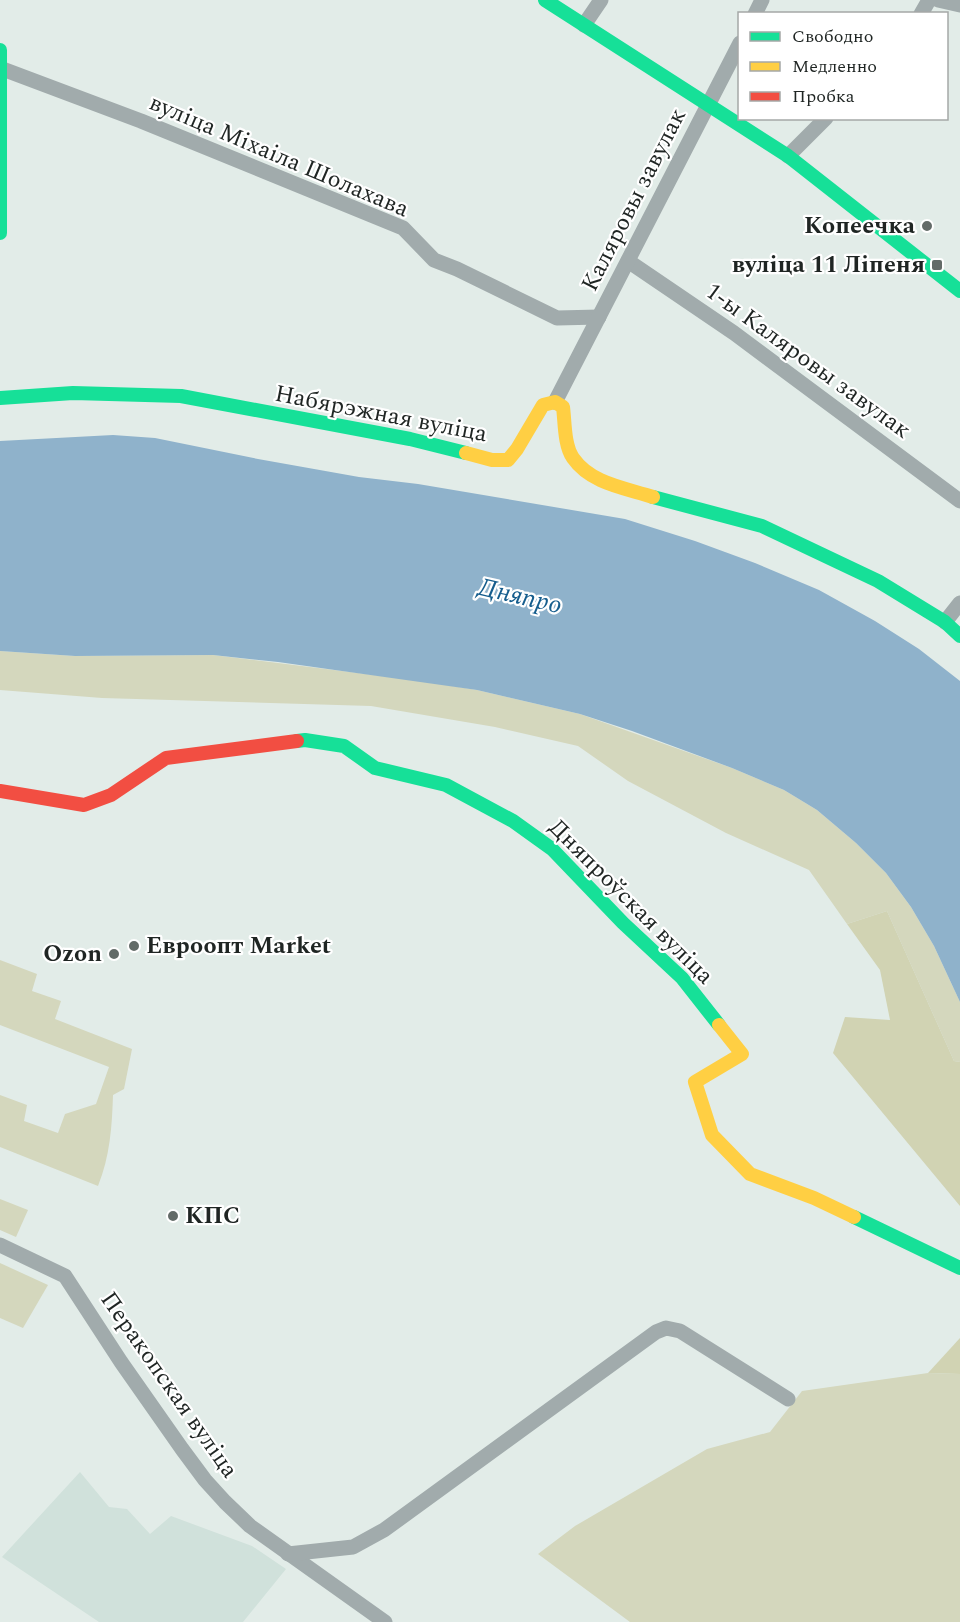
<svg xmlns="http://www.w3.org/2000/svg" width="960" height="1622" font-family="Spectral,serif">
<rect width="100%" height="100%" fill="#e2ece8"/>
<path fill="#d0e1db" d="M80,1472l29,35 18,2 23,25 21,-18 81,30 34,23 -43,53h-144l-97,-65z"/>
<g fill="#d4d7bd">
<path d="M0,651l75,5 138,-1 209,26 55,9 103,24 152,54 52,22 33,20 39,33 30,30 25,34 23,39 26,56v60l-6,-1 -67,-150 -40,13 -38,-54 -83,-37 -98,-52 -50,-35 -83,-19 -124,-21 -269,-8 -102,-8z"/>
<path d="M0,960l37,14 -5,17 29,10 -6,18 77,30 -8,40 -11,6c-1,32 -3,61 -15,91l-98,-39v-52l27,10 -3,16 34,12 7,-19 31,-10 13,-37 -109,-42z"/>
<path d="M0,1199l28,11 -12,27 -16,-7z"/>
<path d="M0,1263l48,22 -25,43 -23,-10z"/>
<path d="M928,1373l32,1v248h-330l-92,-68 37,-28 132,-77 63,-17 32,-41z"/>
</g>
<g fill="#d1d3b3">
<path d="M887,911l67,150 6,1v144l-127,-153 12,-36 45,3 -10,-50 -33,-46z"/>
<path d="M960,1338v36l-32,-1z"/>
</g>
<path fill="#8fb2cb" d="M113,435l42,3 103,21 101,18 59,7 207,35 70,22 60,22 64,27 56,31 44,28 41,32v321l-26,-56 -23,-39 -25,-34 -30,-30 -39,-33 -33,-20 -52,-22 -100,-37 -52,-17 -103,-24 -199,-28 -65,-7 -138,1 -75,-5v-210z"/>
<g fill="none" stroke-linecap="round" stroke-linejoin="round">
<g stroke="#a1abac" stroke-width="15">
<path d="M938,0l22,5"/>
<path d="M755,14l7,-14"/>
<path d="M921,14l8,-14"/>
<path d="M584,25l17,-25"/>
<path d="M0,68l141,53 262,107 31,32 23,9 100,49 42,-1"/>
<path d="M788,156l38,-38"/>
<path d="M628,261l106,72 226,168"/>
<path d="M555,402l185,-359"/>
<path d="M945,622l15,-19"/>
<path d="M0,1245l65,31 56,86 61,87 23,31 20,22 25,24 135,96"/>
<path d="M288,1554l65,-7 31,-17 272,-198 10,-4 14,3 108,68"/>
</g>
<g stroke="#16e098" stroke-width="14">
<path d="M545,0l243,156 172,135"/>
<path d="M0,50v183"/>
<path d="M0,398l73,-5 108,3 229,43 56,14"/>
<path d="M653,497l109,29 116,55 67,41 15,14"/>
<path d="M297,741l8,-1 39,6 31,22 71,17 67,36 39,28 71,74 59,55 37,47"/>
<path d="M854,1217l106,51"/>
</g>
<g stroke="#ffcf43" stroke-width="14">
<path d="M466,453l26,7h16l9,-11 26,-44 12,-3 8,5c2,15 1,38 10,51 18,26 53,30 80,39"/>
<path d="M719,1025l23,29 -47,28 17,53 38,39 64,24 40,19"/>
</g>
<path stroke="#f24e42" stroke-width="14" d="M0,791l84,14 27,-10 55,-37 131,-17"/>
</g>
<g fill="#636b68" stroke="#fff" stroke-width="2">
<circle cx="927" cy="226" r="6"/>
<rect x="931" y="259" width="12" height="12" rx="3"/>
<circle cx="134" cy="946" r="6"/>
<circle cx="114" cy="954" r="6"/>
<circle cx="173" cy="1216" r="6"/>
</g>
<g text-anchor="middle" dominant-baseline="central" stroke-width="4.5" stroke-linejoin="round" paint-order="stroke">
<g font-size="24" fill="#1f2523" stroke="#fff">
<text transform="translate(279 156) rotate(23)">вуліца Міхаіла Шолахава</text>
<text transform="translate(634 200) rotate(-63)">Каляровы завулак</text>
<text transform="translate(808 361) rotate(36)">1-ы Каляровы завулак</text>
<text transform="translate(381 414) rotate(11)">Набярэжная вуліца</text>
<text transform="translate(631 902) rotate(45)">Дняпроўская вуліца</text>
<text transform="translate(169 1385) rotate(55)">Перакопская вуліца</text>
</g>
<g font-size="24" font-weight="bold" fill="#1f2523" stroke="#fff" text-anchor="end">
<text x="915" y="226">Копеечка</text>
<text x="925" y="265">вуліца 11 Ліпеня</text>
<text x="146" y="946" text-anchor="start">Евроопт Market</text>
<text x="102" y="954">Ozon</text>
<text x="185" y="1216" text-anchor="start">КПС</text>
</g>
<g font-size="26" font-style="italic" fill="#155d8d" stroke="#fff">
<text transform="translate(520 596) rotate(13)">Дняпро</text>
</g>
</g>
<rect x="738" y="12" width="210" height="108" fill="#ffffff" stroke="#a5a8a7" stroke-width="1.5"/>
<rect x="750" y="32" width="30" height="9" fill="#16e098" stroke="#a5a8a7" stroke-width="1.5"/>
<text x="792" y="42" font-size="18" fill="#1f2523">Свободно</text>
<rect x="750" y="62" width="30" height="9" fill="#ffcf43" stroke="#a5a8a7" stroke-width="1.5"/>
<text x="792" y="72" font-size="18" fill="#1f2523">Медленно</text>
<rect x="750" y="92" width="30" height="9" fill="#f24e42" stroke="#a5a8a7" stroke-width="1.5"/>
<text x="792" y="102" font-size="18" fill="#1f2523">Пробка</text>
</svg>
